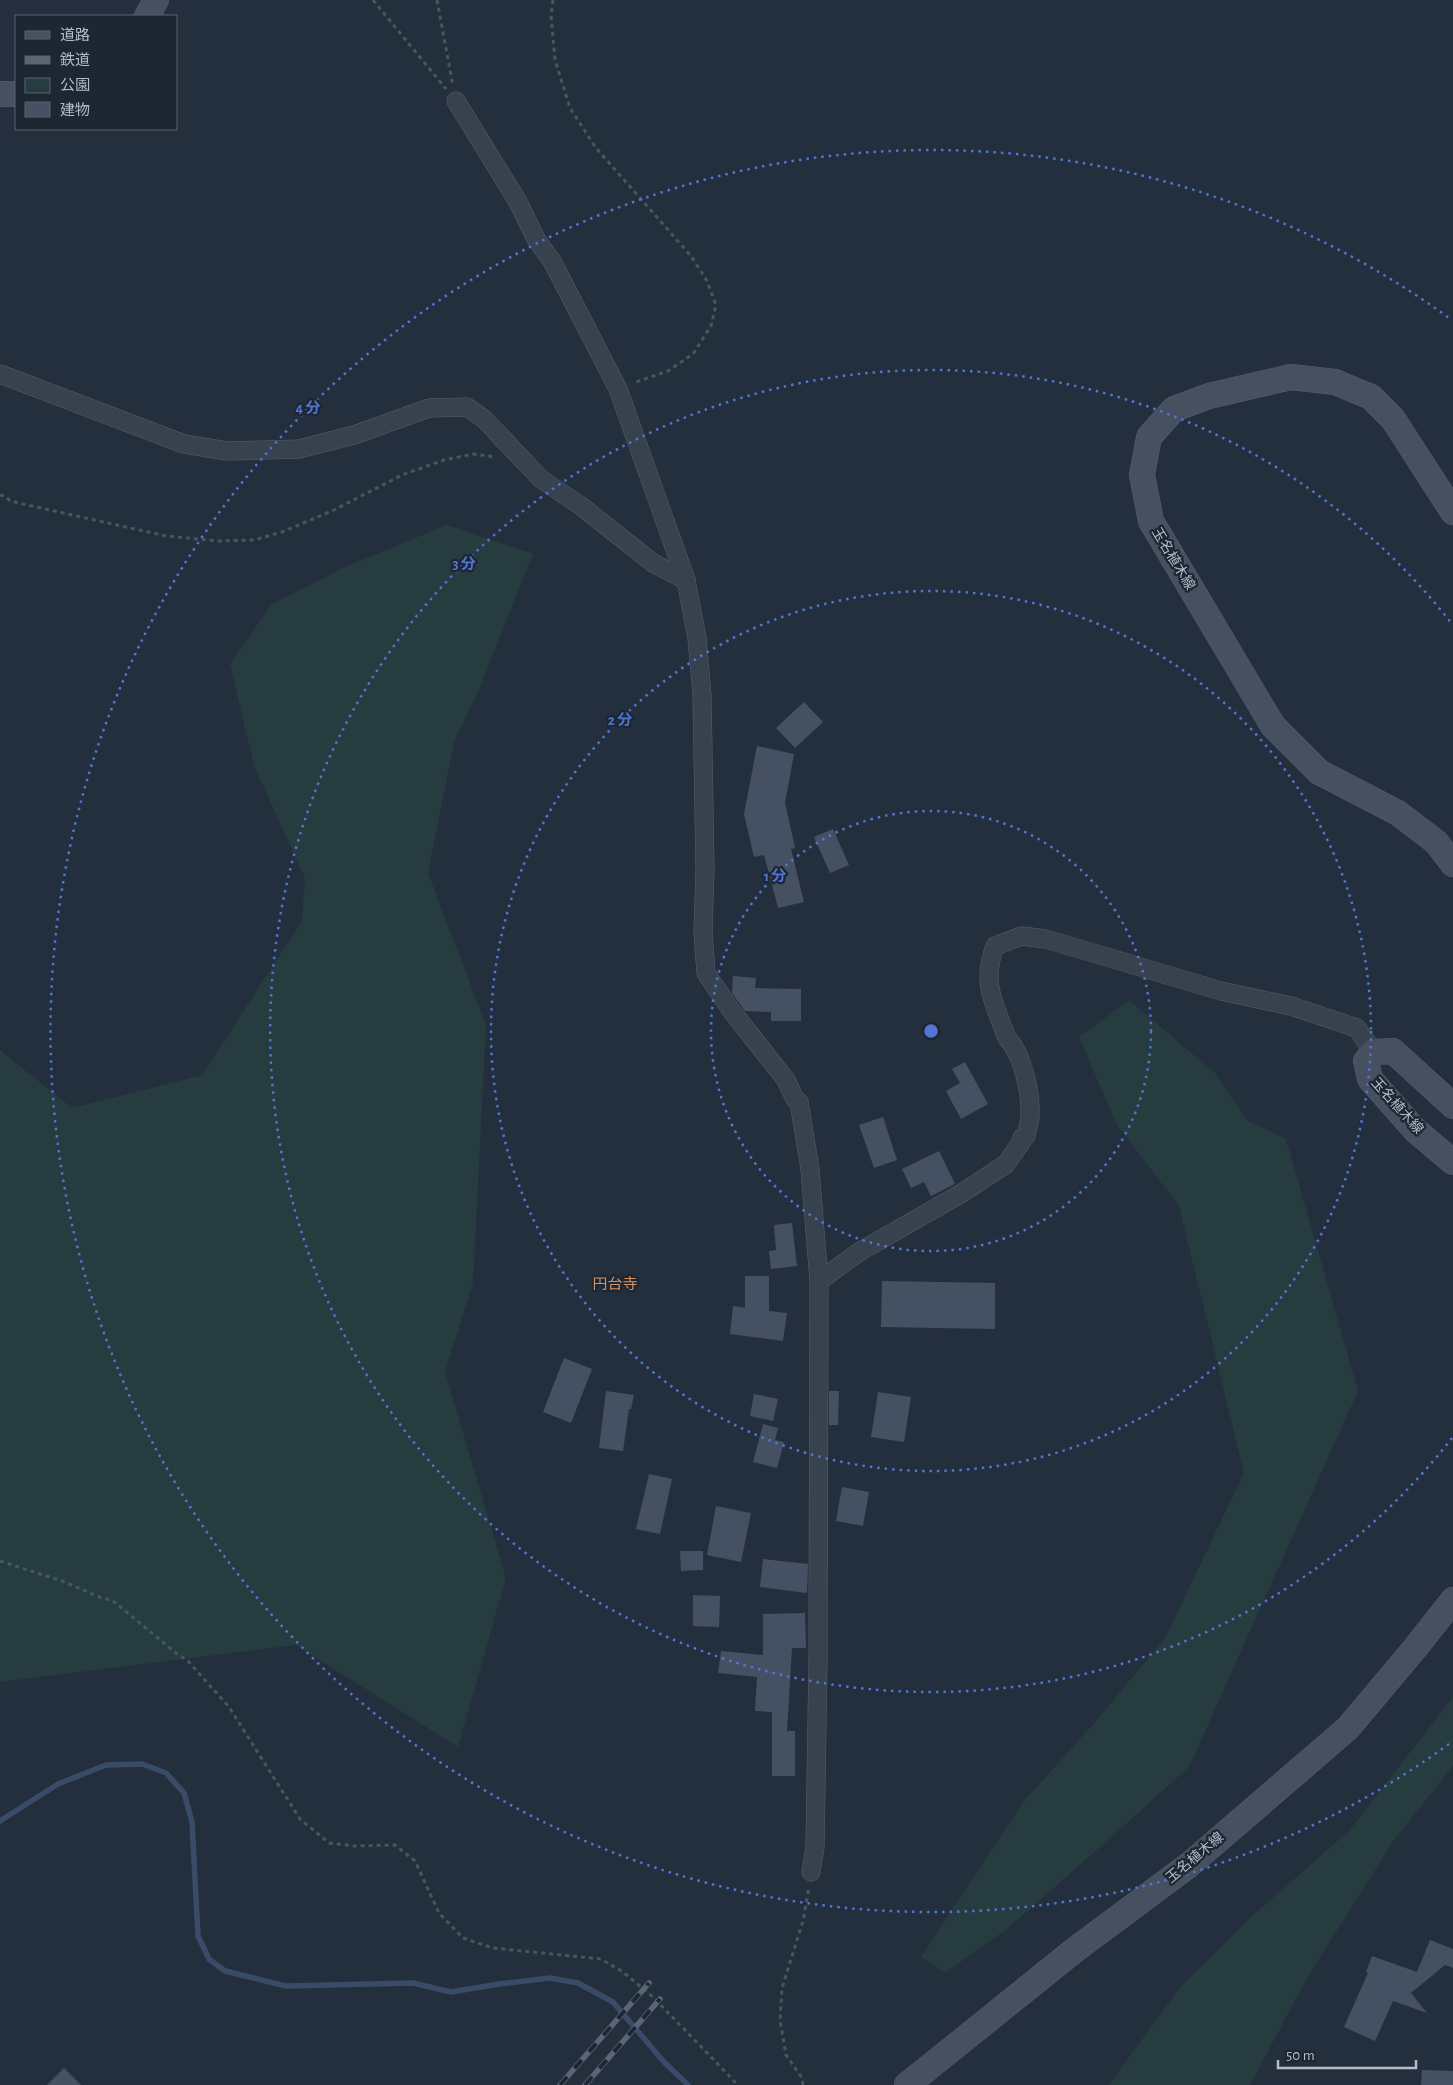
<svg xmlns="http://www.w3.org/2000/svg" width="1453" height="2085" font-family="'Alegreya Sans','Noto Sans JP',sans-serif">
<rect width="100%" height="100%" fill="#242f3e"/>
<g fill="#263c3f">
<path d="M447,525l86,29 -54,136 -25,52 -26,131 58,152 -13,258 -28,89 61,206 -48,169 -162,-102 -296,37v-632l72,58 130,-33 100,-154 3,-43 -51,-112 -24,-102 42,-60 77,-39z"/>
<path d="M1129,1000l86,73 33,48 38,18 72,252 -169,376 -91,82 -91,80 -62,44 -24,-16 103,-156 72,-80 69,-83 79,-165 -65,-267 -62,-81 -38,-88z"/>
<path d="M1453,1697v69l-59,74 -87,138 -57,107h-141l71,-98 71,-70 98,-86z"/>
</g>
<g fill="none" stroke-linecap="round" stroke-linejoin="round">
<path stroke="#394c67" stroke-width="5.5" d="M0,1821l58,-37 48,-19 36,-1 24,9 18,20 8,29 6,114 11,23 16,12 61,15 127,-3 38,9 48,-8 51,-6 28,5 35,19 51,60 24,23"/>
</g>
<g fill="#455162">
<path d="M804,702l19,20 -28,26 -19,-20z"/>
<path d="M757,746l37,8 -9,49 10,45 -4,1 13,53 -26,6 -14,-53 -10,2 -10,-43z"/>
<path d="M833,829l16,36 -19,8 -16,-36z"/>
<path d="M733,976l23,2 -1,10 46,1v32h-30v-9l-26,-1 -13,-18z"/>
<path d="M965,1062l23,42 -27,15 -15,-28 14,-8 -8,-14z"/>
<path d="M883,1117l14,43 -23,8 -15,-43z"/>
<path d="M939,1151l16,33 -24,12 -7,-14 -13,6 -9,-19z"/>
<path d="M792,1223l5,43 -26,3 -2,-18 7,-1 -2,-25z"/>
<path d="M745,1276h24v35l18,2 -4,28 -53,-7 3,-28 12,2z"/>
<path d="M882,1281l113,2v46l-114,-2z"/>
<path d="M564,1358l28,11 -21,54 -28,-11z"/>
<path d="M606,1391l28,4 -3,14h-2l-6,42 -24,-3z"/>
<path d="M829,1391h10l-1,34h-9z"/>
<path d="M878,1392l33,5 -7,45 -33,-5z"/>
<path d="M754,1394l24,5 -5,22 -23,-5z"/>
<path d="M763,1424l15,4 -3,12 9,2 -7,26 -24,-6z"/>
<path d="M649,1474l23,5 -12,55 -24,-5z"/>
<path d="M842,1487l27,5 -6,34 -27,-5z"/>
<path d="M716,1506l35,7 -10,49 -34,-7z"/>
<path d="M680,1551h23v19l-22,1z"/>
<path d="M763,1559l45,5 -1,29 -47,-6z"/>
<path d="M693,1595l27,1 -1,31 -26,-1z"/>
<path d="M805,1613l1,35h-14l-5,83h8v45h-23v-64l-17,-1 2,-34 -39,-4 3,-22 42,4v-41z"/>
<path d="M1430,1940l23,9v19l-8,-3 -34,28 16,20 -34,-12 -18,40 -31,-14 24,-54 -2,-1 6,-16 45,16z"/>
<path d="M64,2068l17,17h-34z"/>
<path d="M1422,2070l31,1v14h-32z"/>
</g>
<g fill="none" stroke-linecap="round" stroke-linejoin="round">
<g stroke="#565f6c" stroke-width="19">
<g id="street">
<path d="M456,101l62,101 18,37 16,22 66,128 68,191 11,58 5,57 3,173 -2,65 3,40 25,37 55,70 9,19 4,3 11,67 9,112 -1,380 -3,186 -4,25"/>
<path d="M0,374l184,70 43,7 72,-2 55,-14 75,-27 38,-1 17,12 57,60 40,27 72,57 33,17"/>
<path d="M819,1281l40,-29 103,-59 44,-29 16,-23v-3l4,-2c1,-7 4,-13 4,-20 1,-22 -7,-62 -23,-78 -13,-35 -26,-55 -12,-92l27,-10 24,3 175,52 70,15 66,22 16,24"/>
</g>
</g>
<g stroke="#565f6c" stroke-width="26">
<g id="secondary">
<path d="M147,16l9,-16"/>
<path d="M0,94h16"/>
<path d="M1453,512l-60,-93 -22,-22 -36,-15 -44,-5 -82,19 -35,13 -25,28 -7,38 9,46 122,205 46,46 79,41 38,29 17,22"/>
<path d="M1453,1106l-60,-55 -20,1 -7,9 4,18 45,51 38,32"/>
<path d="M907,2085l169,-136 113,-84 159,-137 68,-81 37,-47"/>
</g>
</g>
<g stroke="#44595c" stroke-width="3" stroke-dasharray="4 4" stroke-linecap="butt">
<path d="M373,0l73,89"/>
<path d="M437,0l16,86"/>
<path d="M553,0l-2,15 4,45 15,48 26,40 95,108 16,25 9,24 -5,21 -18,28 -25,17 -35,12"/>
<path d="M0,495l5,1 5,5 156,35 52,5 36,-1 28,-8 50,-21 70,-36 42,-15 29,-6 23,3"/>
<path d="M0,1561l62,20 40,17 10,2 64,53 12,8 41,46 71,112 29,24 26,3 40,-1 20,16 24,52 24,25 30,10 108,11 22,13 30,25 85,88"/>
<path d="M803,2085l-1,-7 -16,-23 -6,-35 2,-32 21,-67 6,-34"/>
</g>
<use href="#street" stroke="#38414e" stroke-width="18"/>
<use href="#secondary" stroke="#465061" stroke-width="25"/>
<g stroke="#5a6575" stroke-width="5.5">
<g id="rail">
<path d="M560,2085l89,-102"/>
<path d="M585,2085l75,-86"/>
</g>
</g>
<use href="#rail" stroke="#1d2633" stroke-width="4" stroke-dasharray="11" stroke-linecap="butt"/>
</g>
<g fill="none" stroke="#5274d3" stroke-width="2.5" stroke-dasharray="2.5 5">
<circle cx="931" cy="1031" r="220"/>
<circle cx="931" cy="1031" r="440"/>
<path d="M1452 1438A661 661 0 1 1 1452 624"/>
<path d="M1449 1744A881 881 0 1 1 1449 318"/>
</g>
<g text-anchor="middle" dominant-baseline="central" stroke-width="4.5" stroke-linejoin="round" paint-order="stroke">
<g font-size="14" fill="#b4bcc9" stroke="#1d2633">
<text transform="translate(1173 559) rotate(59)">玉名植木線</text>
<text transform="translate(1397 1106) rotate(48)">玉名植木線</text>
<text transform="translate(1195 1858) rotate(-40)">玉名植木線</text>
</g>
<g font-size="15" fill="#d59563" stroke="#1d2633">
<text x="615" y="1284">円台寺</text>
</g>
</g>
<circle cx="931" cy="1031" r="8" fill="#5274d3" stroke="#1d2633" stroke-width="2.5"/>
<g font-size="15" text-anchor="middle" font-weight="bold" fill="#5274d3" stroke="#1d2633" stroke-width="4.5" stroke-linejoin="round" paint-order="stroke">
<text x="308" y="413">4 分</text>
<text x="464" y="569">3 分</text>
<text x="620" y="725">2 分</text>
<text x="775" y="881">1 分</text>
</g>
<rect x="15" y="15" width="162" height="115" fill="#1d2633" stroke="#59626f"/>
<rect x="25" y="31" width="25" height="8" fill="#465061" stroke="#59626f"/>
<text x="60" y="40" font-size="15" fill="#b4bcc9">道路</text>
<rect x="25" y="56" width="25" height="8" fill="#5a6575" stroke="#59626f"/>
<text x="60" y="65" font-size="15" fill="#b4bcc9">鉄道</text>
<rect x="25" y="78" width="25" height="15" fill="#263c3f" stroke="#59626f"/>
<text x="60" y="90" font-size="15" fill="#b4bcc9">公園</text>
<rect x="25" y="102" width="25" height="15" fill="#455162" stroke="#59626f"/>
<text x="60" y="115" font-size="15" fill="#b4bcc9">建物</text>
<path d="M1278 2060v8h138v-8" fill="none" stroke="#b4bcc9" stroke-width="2.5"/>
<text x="1286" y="2060" font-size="15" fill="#b4bcc9" stroke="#1d2633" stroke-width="4" paint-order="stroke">50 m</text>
</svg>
